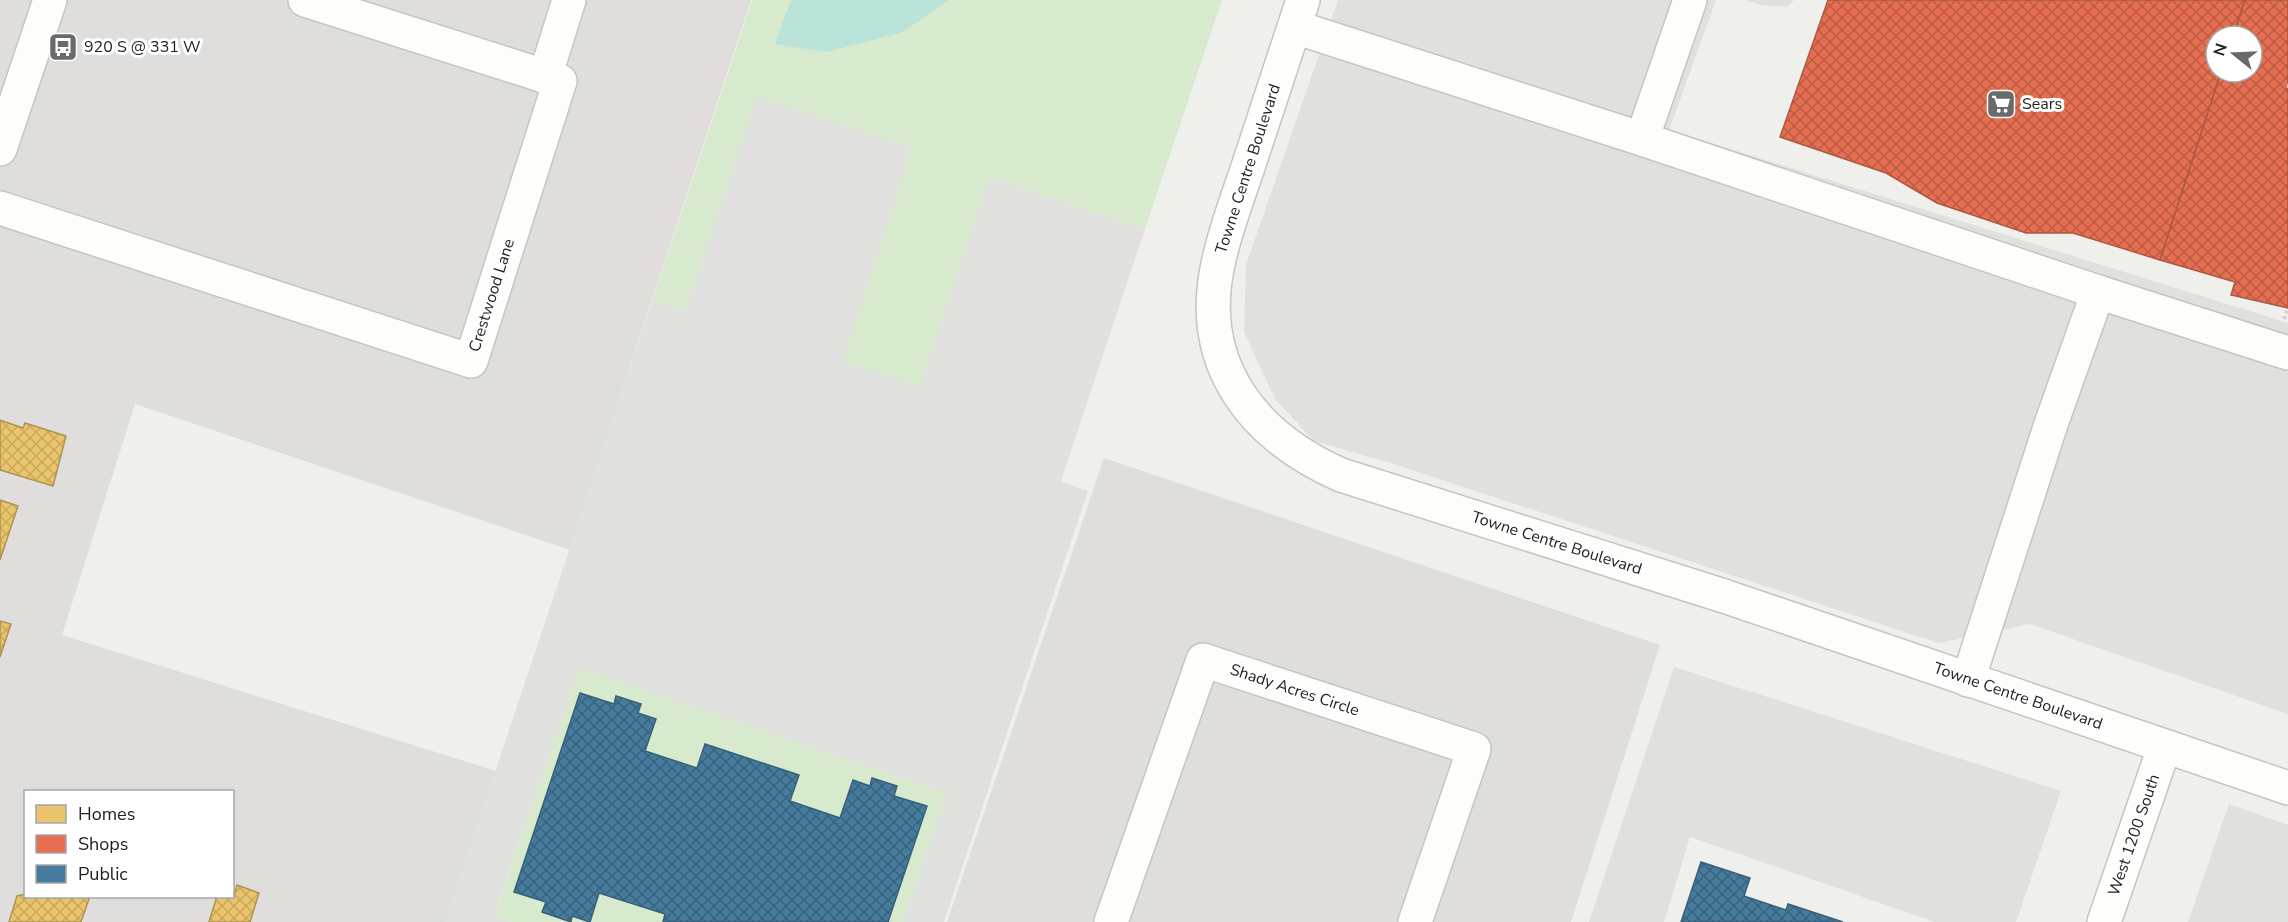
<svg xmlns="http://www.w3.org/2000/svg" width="2288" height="922" font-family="'Nunito Sans',sans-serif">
<defs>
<pattern id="homes-cross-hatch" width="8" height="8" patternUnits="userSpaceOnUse" patternTransform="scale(1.5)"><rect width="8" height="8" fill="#e9c46a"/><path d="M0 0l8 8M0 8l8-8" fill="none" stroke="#c8a85c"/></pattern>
<pattern id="shops-cross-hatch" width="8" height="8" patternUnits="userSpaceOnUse" patternTransform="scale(1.5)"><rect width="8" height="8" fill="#e76f51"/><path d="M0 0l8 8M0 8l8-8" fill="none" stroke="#bb5b43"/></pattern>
<pattern id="public-cross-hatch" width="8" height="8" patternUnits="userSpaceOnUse" patternTransform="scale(1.5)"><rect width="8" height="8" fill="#457b9d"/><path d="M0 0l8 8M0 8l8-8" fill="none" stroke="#396480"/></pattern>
</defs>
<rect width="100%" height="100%" fill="#efefeb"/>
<g fill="#dfdedc" fill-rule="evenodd">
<path d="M0,0h751l-181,550 -435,-146 -73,231 434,136 -50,151h-446zM26,792h206v104h-206z"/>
<path d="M1104,458l556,187 -89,277h-624z"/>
</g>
<g fill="#d7eacd">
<path d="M752,0h470l-77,229 -155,-52 -70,211 -79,-27 71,-213 -155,-51 -72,213 -32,-10z"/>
<path d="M579,667l368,126 -44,129h-390l-19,-6z"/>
</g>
<path fill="#bae3d9" d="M791,0h158l-46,32 -76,20 -52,-8z"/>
<g fill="#e0e0de">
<path d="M1338,0h378l-47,130 619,193v391l-258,-90 -92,19 -547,-180 -77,-22 -39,-42 -31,-67 2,-67z"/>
<path d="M1745,0h49l-7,7 -25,-2z"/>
<path d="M757,96l155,52 -70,213 78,26 70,-210 155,52 -84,252 27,10 -144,431h-41l44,-129 -368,-125 -85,247 19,7h-68l208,-622 32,10z"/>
<path d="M1674,667l387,124 -45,131h-81l-245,-85 -26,85h-75z"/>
<path d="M2229,804l59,21v97h-100z"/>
</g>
<g fill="url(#homes-cross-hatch)" stroke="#ad9354" stroke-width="1.5">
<path d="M0,420l23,8 2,-5 41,13 -13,50 -53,-16z"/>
<path d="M0,500l18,6 -18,54z"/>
<path d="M0,621l11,3 -11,33z"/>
<path d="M237,885l22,8 -9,29h-41l8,-26h17z"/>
<path d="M26,894v2l27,2 37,-2 -9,26h-72l8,-26z"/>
</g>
<g fill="url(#shops-cross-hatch)" stroke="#ac5843" stroke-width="1.5">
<path d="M1828,0h417l-12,36h-17v36h5l-61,188 -87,-27h-47l-89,-30 -51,-30 -106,-36z"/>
<path d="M2245,0h43v308l-57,-13 4,-13 -75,-22 61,-188h31v-36h-19z"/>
</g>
<g fill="url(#public-cross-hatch)" stroke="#3a6078" stroke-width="1.5">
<path d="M580,693l34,11 2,-8 25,8 -3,9 18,6 -11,32 52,17 8,-24 94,31 -9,26 50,17 13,-38 17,6 2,-8 25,8 -3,10 33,10 -39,116h-225l2,-8 -66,-21 -9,29 -18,-6 -1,6 -29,-10 4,-10 -32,-10z"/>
<path d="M1701,862l49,16 -6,18 42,14 2,-6 55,18h-162z"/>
</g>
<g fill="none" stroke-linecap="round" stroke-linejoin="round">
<g stroke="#c5c5c3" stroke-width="36">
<g id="minor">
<path id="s1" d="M1303,0c-18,55 -36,109 -54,164 -11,33 -24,66 -31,100 -22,101 35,172 123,211l383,121 564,192"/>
<path d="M1295,27l347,112 456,153 -47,132 -83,256"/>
<path d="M545,77l24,-77"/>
<path d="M1642,139l48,-139"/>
<path d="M0,149l50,-149"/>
<path id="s2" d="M0,208l471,153 89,-280 -255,-81"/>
<path d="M2098,292l190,61"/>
<path id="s3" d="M1111,922l92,-262 271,89 -59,173"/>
<path id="s4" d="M2104,922l60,-174"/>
</g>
</g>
<g stroke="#d7cecb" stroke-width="4" stroke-dasharray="3 3" stroke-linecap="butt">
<path d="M2287,86h1"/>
<path d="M2284,319l4,-11"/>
</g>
<use href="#minor" stroke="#fdfdfc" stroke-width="33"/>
</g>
<defs>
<g id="bus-square" transform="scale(1.5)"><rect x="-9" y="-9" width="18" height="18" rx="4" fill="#6a6a68" stroke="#fff"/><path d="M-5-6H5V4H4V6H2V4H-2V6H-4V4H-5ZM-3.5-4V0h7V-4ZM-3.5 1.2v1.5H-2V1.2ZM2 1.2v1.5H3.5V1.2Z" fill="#fff"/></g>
<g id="supermarket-square" transform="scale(1.5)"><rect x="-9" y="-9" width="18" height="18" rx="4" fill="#6a6a68" stroke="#fff"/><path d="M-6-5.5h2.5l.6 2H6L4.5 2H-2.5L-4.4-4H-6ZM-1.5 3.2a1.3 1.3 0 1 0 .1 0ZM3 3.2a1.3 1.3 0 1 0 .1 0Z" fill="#fff"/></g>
</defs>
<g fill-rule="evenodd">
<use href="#bus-square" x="63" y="47"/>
<use href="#supermarket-square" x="2001" y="104"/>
</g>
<g text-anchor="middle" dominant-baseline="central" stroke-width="6" stroke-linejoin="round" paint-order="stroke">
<g font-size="16" fill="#222" stroke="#fff" text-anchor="start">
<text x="84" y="47">920 S @ 331 W</text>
<text x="2022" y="104">Sears</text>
</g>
<g font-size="16" fill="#222" stroke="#fff">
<text transform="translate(1248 169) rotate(-72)">Towne Centre Boulevard</text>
<text stroke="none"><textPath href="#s2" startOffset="564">Crestwood Lane</textPath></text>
<text stroke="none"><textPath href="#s1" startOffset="771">Towne Centre Boulevard</textPath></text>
<text stroke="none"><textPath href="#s3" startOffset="374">Shady Acres Circle</textPath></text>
<text stroke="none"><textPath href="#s1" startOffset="1257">Towne Centre Boulevard</textPath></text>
<text stroke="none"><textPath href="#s4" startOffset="92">West 1200 South</textPath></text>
</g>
</g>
<rect x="24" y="790" width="210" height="108" fill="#ffffff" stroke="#a7a7a7" stroke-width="1.5"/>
<rect x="36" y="805" width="30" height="18" fill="#e9c46a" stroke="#a7a7a7" stroke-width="1.5"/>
<text x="78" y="820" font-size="18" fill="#222222">Homes</text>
<rect x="36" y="835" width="30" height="18" fill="#e76f51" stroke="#a7a7a7" stroke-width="1.5"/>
<text x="78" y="850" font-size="18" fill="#222222">Shops</text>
<rect x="36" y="865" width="30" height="18" fill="#457b9d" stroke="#a7a7a7" stroke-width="1.5"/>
<text x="78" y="880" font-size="18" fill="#222222">Public</text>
<g transform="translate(2234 54) rotate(288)"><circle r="28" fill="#ffffff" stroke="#a7a7a7" stroke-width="1.5"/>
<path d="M0-4.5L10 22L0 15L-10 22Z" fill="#6a6a68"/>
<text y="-9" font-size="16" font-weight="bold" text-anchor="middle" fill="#222222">N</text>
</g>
</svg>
